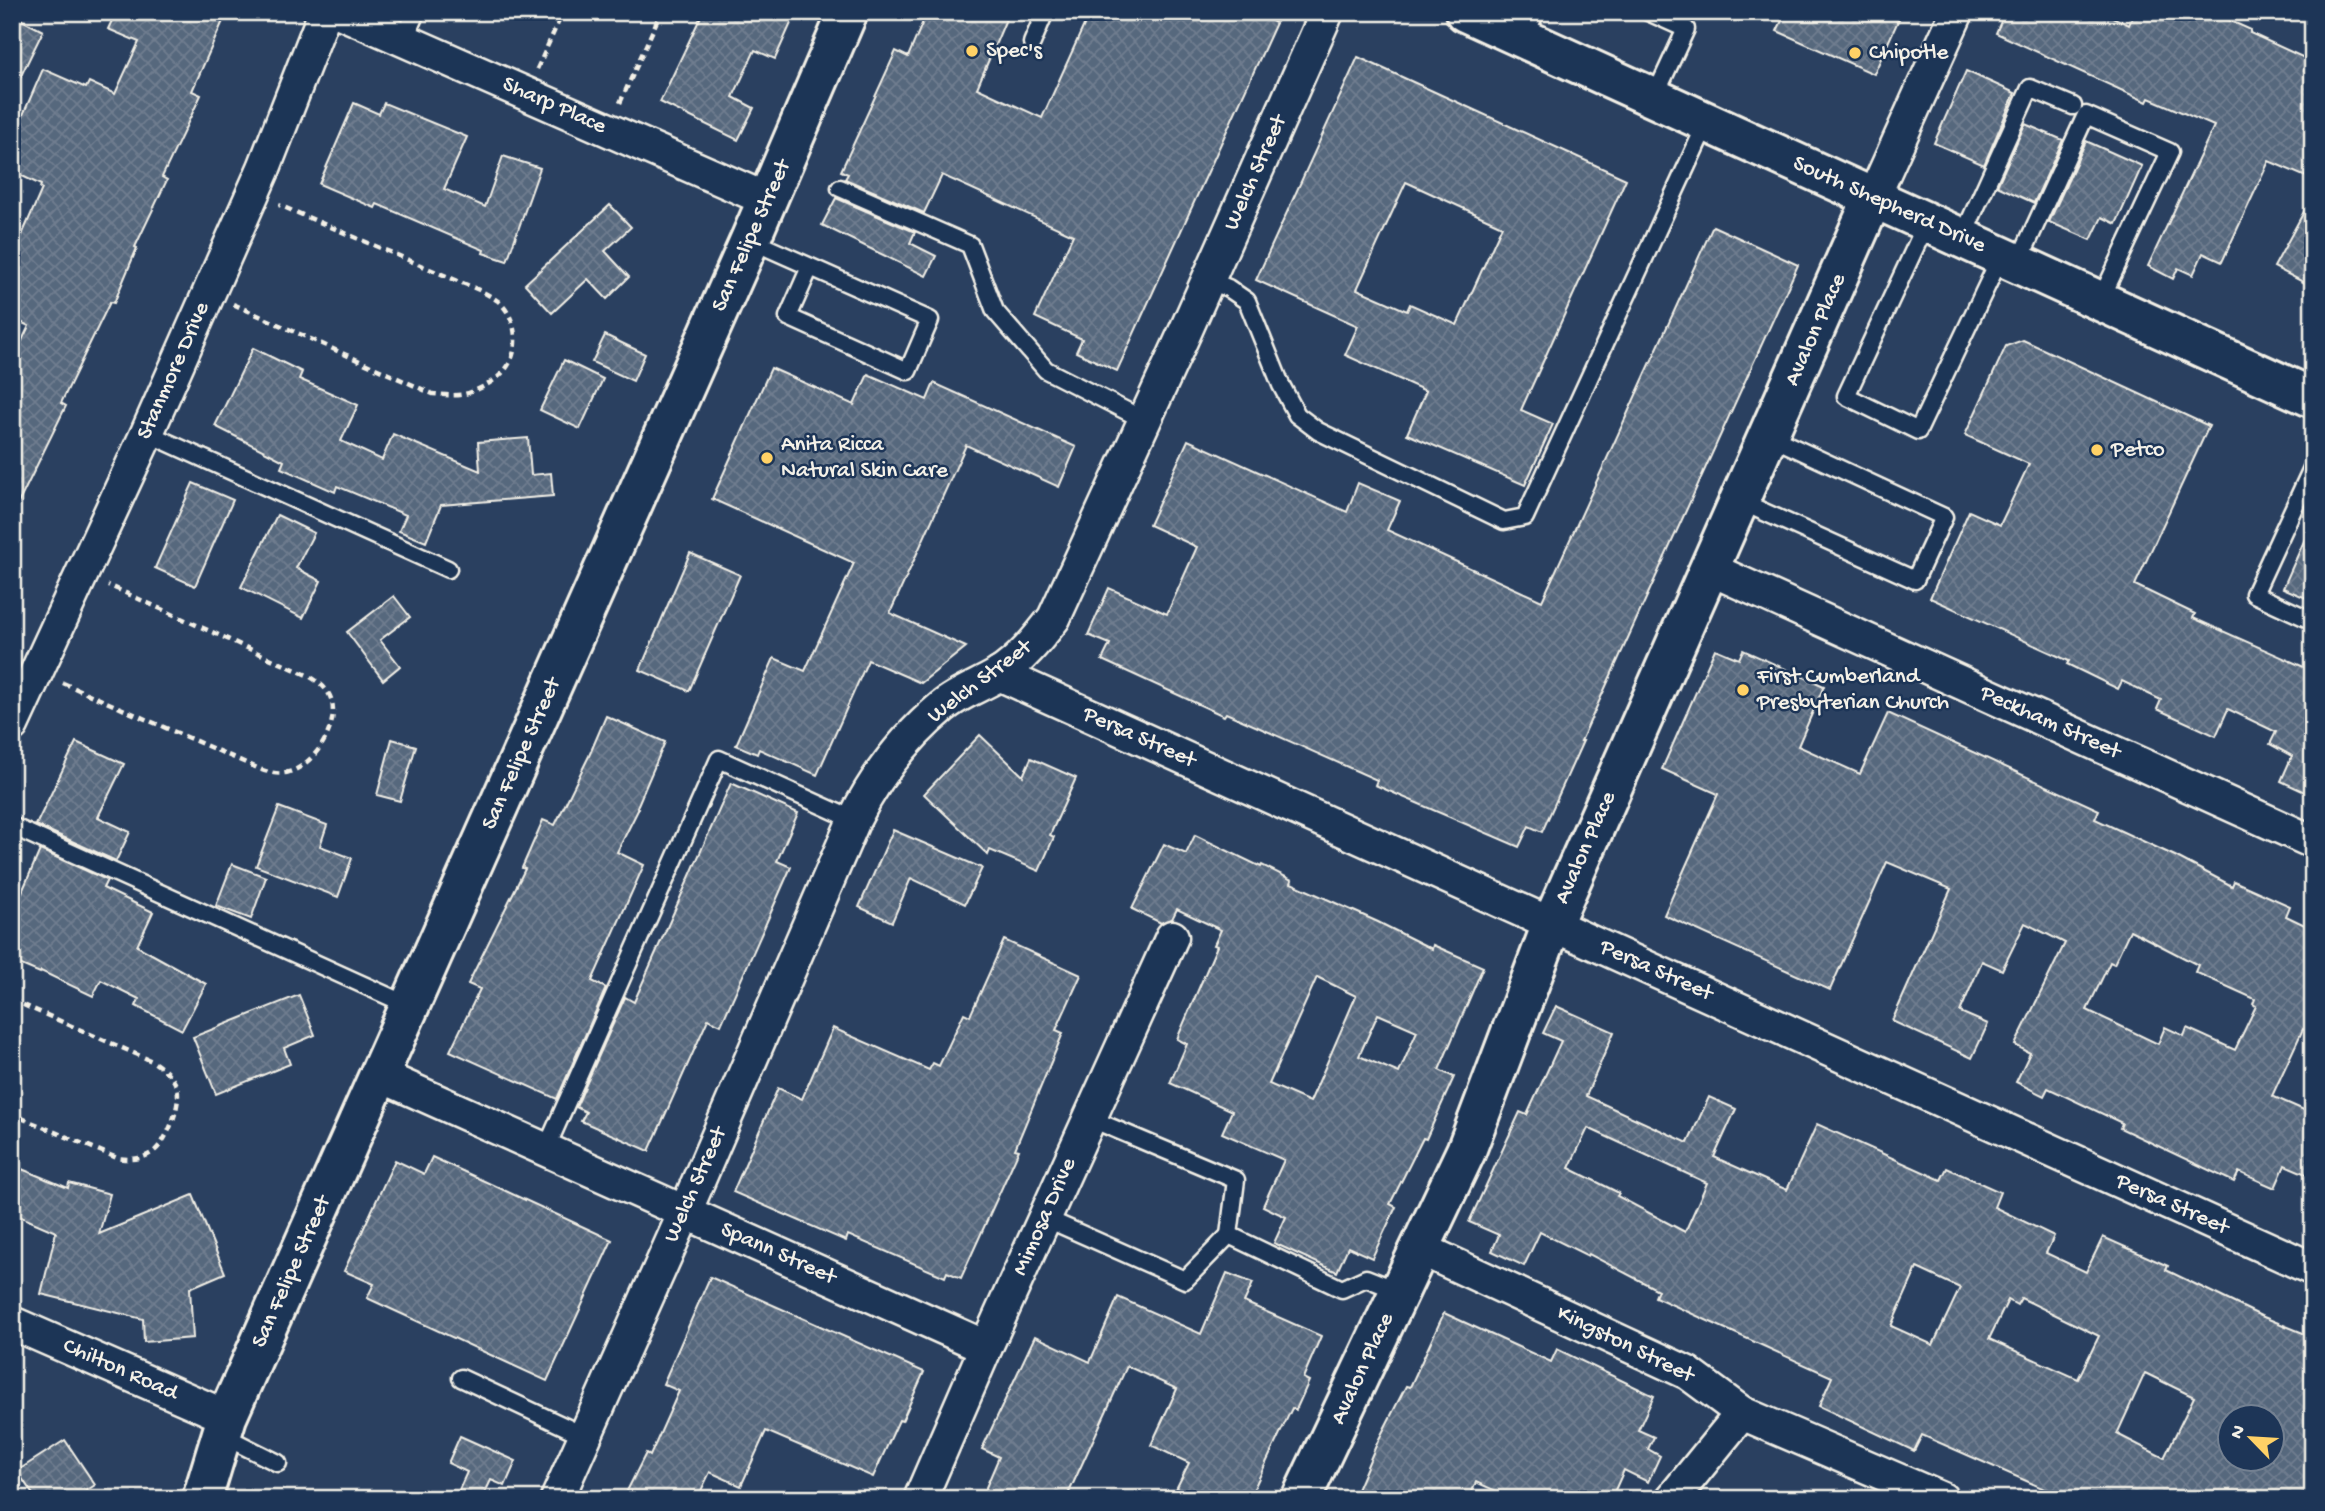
<svg xmlns="http://www.w3.org/2000/svg" width="2325" height="1511" font-family="'Gochi Hand',sans-serif">
<defs>
<pattern id="building-cross-hatch" width="8" height="8" patternUnits="userSpaceOnUse" patternTransform="scale(1.75)"><rect width="8" height="8" fill="#56677d"/><path d="M0 0l8 8M0 8l8-8" fill="none" stroke="#6f7d8f"/></pattern>
</defs>
<rect width="100%" height="100%" fill="#2a4060"/>
<filter id="ink" filterUnits="userSpaceOnUse"><feTurbulence type="fractalNoise" baseFrequency=".0143" numOctaves="2"/><feDisplacementMap in="SourceGraphic" scale="14" xChannelSelector="R" yChannelSelector="G"/><feConvolveMatrix kernelMatrix="1 2 1 2 8 2 1 2 1" color-interpolation-filters="sRGB"/></filter>
<g filter="url(#ink)">
<g fill="url(#building-cross-hatch)" stroke="#f4f1e8" stroke-width="2" fill-rule="evenodd">
<path d="M116,12h88l19,9 -31,70 9,4 -39,82 5,3 -32,67 2,1 -23,55 -4,-1 -49,101 5,3 -54,110v-155l17,-35 -17,-8v-60l30,-69 -2,-1 1,-3 -29,-14v-31l31,-71 43,19 3,-6 26,12 24,-52 -31,-13z"/>
<path d="M703,12h93l-21,47 -20,-9 -22,47 21,11 -16,32 -78,-38z"/>
<path d="M927,12h82l-32,76 65,30 48,-106h162l24,11 -159,348 -41,-19 6,-13 -47,-22 38,-82 -131,-60 -18,38 -79,-34 3,-5 -7,-3 55,-120 12,6z"/>
<path d="M1786,12h116l-28,62 -97,-43z"/>
<path d="M2005,12h97l27,13 6,-13h76l40,18 -1,3 59,27 -5,11 9,5v104l-44,-19 -47,101 -19,-9 -10,22 -15,-7 -5,11 -25,-13 66,-140 -65,-28 -2,4 -151,-69z"/>
<path d="M12,15l31,16 -31,63z"/>
<path d="M1358,57l268,122 -105,231 32,14 -28,61 -118,-51 19,-43 -81,-36 13,-29 -102,-46zM1406,182l96,44 -45,99 -47,-21 -3,7 -50,-22z"/>
<path d="M1966,71l49,22 -31,72 -50,-22z"/>
<path d="M354,103l25,11 5,-11 83,34 -23,52 41,18 18,-51 37,12 -33,93 -24,-8 1,-3 -107,-46 -2,4 -56,-24z"/>
<path d="M2025,124l38,16 -29,63 -37,-17z"/>
<path d="M2086,141l56,25 -26,58 -14,-7 -11,23 -42,-18z"/>
<path d="M2313,195v92l-39,-20z"/>
<path d="M836,198l79,34 -5,11 26,13 -10,20 -104,-51z"/>
<path d="M610,205l21,22 -26,24 24,26 -22,22 -19,-20 -36,34 -27,-29z"/>
<path d="M1713,226l85,39 -217,476h2l-41,91 -13,-6 -10,21 -144,-62 2,-5 -151,-67 -2,3 -122,-56 8,-16 -22,-9 21,-47 58,26 30,-67 -48,-22 39,-85 159,72 11,-29 42,18 -13,29 155,71z"/>
<path d="M605,335l40,19 -12,27 -41,-19z"/>
<path d="M2023,340l186,86 -74,159 60,29 -2,4 120,53v125l-32,-15 11,-25 -22,-12 6,-12 -48,-23 -12,27 -59,-27 4,-9 -39,-19 -4,8 -51,-25 2,-3 -139,-63 39,-87 31,14 29,-61 -64,-29 41,-89z"/>
<path d="M253,348l49,24 -3,7 59,26 -17,36 41,19 11,-26 87,37 -2,-29 50,-4 3,37 20,-2 2,23 -112,9 -15,37 -27,-11 7,-16 -69,-29 -2,6 -54,-24 3,-7 -69,-35z"/>
<path d="M564,360l39,19 -23,50 -40,-19z"/>
<path d="M771,368l83,37 14,-31 59,26 7,-17 142,64 -17,40 -93,-42 -76,168 76,34 -45,36 -53,-23 -51,115 -58,-26 -2,5 -21,-9 38,-87 31,13 49,-108 -142,-64z"/>
<path d="M193,483l40,17 -38,86 -40,-18z"/>
<path d="M277,515l37,18 -18,35 25,13 -18,37 -62,-31z"/>
<path d="M2313,521v80l-30,-13z"/>
<path d="M690,553l50,22 -51,116 -49,-21z"/>
<path d="M394,596l16,21 -30,23 20,26 -17,14 -36,-48z"/>
<path d="M1715,649l24,10 4,-9 81,36 -26,60 62,28 28,-61 211,97 -4,9 80,37 57,30 2,-5 56,25 -4,10 27,13v105l-10,-5 -31,67 41,18v63l-28,-12 -10,23 -36,-16 -5,10 -114,-54 2,-5 -74,-35 -4,8 -28,-14 14,-29 -15,-8 50,-102 -40,-20 -23,47 -20,-9 -22,51 28,12 -16,34 -80,-37 59,-132 -64,-27 -57,128 -166,-75 54,-121 -56,-25zM2130,930l68,35 -3,7 60,27 -2,5 3,2 -21,44 -48,-22 -3,8 -19,-9 -7,17 -71,-34 23,-48 4,2z"/>
<path d="M606,716l59,26 -28,65 2,1 -22,44 27,13 -52,116 14,7 -49,111 -107,-48 30,-62 -12,-5 57,-115 -3,-1 21,-48 12,5 34,-69z"/>
<path d="M980,735l43,41 8,-18 45,20 -26,57 4,2 -15,34 -49,-21 -2,5 -64,-61z"/>
<path d="M392,739l24,7 -16,55 -23,-6z"/>
<path d="M76,742l48,22 -26,53 32,15 -14,29 -80,-36z"/>
<path d="M731,783l67,30 -21,48 14,6 -70,158 -13,-6 -59,132 -68,-30 5,-9 -10,-5 49,-110 9,5z"/>
<path d="M279,807l48,18 -7,21 32,12 -14,39 -82,-31z"/>
<path d="M893,830l89,38 -17,36 -54,-26 -19,44 -33,-15z"/>
<path d="M1195,835l66,32 1,-2 30,15 -1,3 87,39 54,27 1,-4 50,22 -44,103 15,7 -28,62 -3,-1 -33,66 6,3 -24,51 -24,-11 -11,25 -63,-29 12,-26 -23,-11 21,-46 -62,-27 10,-22 -62,-28 17,-39 -10,-5 40,-93 -3,-1 7,-15 -44,-21 -5,10 -11,4 -29,-14 32,-65 22,10zM1317,977l39,19 -46,106 -41,-18zM1378,1014l39,17 -18,42 -40,-17z"/>
<path d="M40,850l67,30 -4,8 50,24 -16,34 69,38 -24,46 -46,-24 3,-7 -38,-19 -8,16 -52,-25 -1,2 -28,-12v-46z"/>
<path d="M232,864l34,13 -15,42 -35,-13z"/>
<path d="M1004,940l77,35 -25,55 7,3 -48,116 4,1 -58,128 -14,-6 -2,5 -97,-42 -2,6 -113,-49 45,-104 24,11 31,-71 96,42 4,-7 6,3 25,-53 6,3z"/>
<path d="M299,995l16,40 -31,13 6,16 -74,30 -23,-57z"/>
<path d="M1556,1006l58,26 -28,64 102,47 21,-46 27,12 -22,48 73,33 30,-66 124,56 6,-12 53,24 -6,15 60,29 -8,17 40,19 17,-35 65,29 -2,4 95,46 52,21v162h-246l-145,-64 -8,16 -95,-45 13,-29 -177,-80 3,-7 -69,-36 -1,2 -48,-24 -16,34 -32,-15 7,-16 -30,-13 51,-110 7,3 34,-74 -18,-8zM1588,1128l119,55 -22,49 -68,-36 2,-3 -50,-25zM1917,1268l43,20 -27,57 -42,-19zM2021,1298l78,38 -21,43 -89,-40 19,-39 9,5zM2145,1373l49,24 -30,61 -47,-24zM2230,1417h42v42h-42z"/>
<path d="M432,1157l180,83 -65,141 -180,-83 7,-14 -30,-13 51,-111 29,14z"/>
<path d="M12,1165l56,23 1,-5 41,11 -11,40 94,-39 32,78 -35,15 3,50 -49,4 -1,-23 -102,-25 15,-62 -44,-19z"/>
<path d="M1227,1273l26,10 -9,19 77,34 -18,42 6,3 -13,29 -4,-2 -43,91h-78l18,-36 -38,-18 26,-56 -50,-23 -61,133h-85l18,-42 -17,-8 53,-113 55,26 28,-65 83,37z"/>
<path d="M710,1277l214,95 -22,49 -3,-1 -26,57 -107,-46 -25,55 -31,-14 -13,27h-74l23,-46 4,3 29,-65 -16,-7z"/>
<path d="M1444,1313l107,49 6,-13 97,47 -16,34 16,7 -6,12 12,7 -12,26 -24,-12 -13,29h-97l-38,-17 -7,17h-116l25,-58 28,-55 4,1z"/>
<path d="M460,1436l56,25 -11,25 -14,-6 -9,19h-27l12,-27 -19,-9z"/>
<path d="M65,1440l30,45 -21,14h-38l-19,-28z"/>
</g>
<g fill="none" stroke-linecap="round" stroke-linejoin="round">
<g stroke="#f4f1e8" stroke-width="21">
<g id="service">
<path d="M1648,12l38,17 -32,69"/>
<path d="M1523,38l13,-26"/>
<path d="M404,40l12,-28"/>
<path d="M1032,43l13,-31"/>
<path d="M840,188l130,57 25,66 51,59 98,50"/>
<path d="M1927,222l-81,174 72,35 83,-175"/>
<path d="M1962,238l68,-150 43,18"/>
<path d="M750,240l180,80 -22,51 -120,-54 22,-50"/>
<path d="M2018,263l68,-148 84,37 -70,149"/>
<path d="M1208,280l20,8 19,13 34,84 16,30 21,16 186,90 21,-4 182,-395"/>
<path d="M147,433l301,136"/>
<path d="M2313,466l-59,128 59,27"/>
<path d="M1740,501l175,79 29,-63 -175,-81"/>
<path d="M12,826l398,180"/>
<path d="M1089,1118l147,62 -7,55"/>
<path d="M546,1149l173,-390 135,61"/>
<path d="M1045,1218l140,62 44,-45 113,54 24,-11 33,13"/>
<path d="M461,1378l124,58"/>
<path d="M222,1435l56,28"/>
</g>
</g>
<g stroke="#f4f1e8" stroke-width="37">
<g id="minor">
<path d="M340,12l428,188"/>
<path d="M1873,198l84,-186"/>
<path d="M1710,569l603,273"/>
<path d="M999,674l1314,595"/>
<path d="M12,725l135,-292 117,-265 61,-156"/>
<path d="M379,1075l607,272"/>
<path d="M1419,1248l269,125 54,40 200,86"/>
<path d="M12,1323l215,94"/>
<path d="M557,1499l128,-287 169,-392c22,-45 50,-81 88,-113 16,-14 38,-21 56,-32 23,-15 39,-35 56,-57l131,-286 142,-320"/>
<path d="M920,1499l66,-152 186,-410"/>
<path d="M1672,1499l70,-86"/>
</g>
</g>
<g stroke="#f4f1e8" stroke-width="44">
<g id="tertiary">
<path d="M202,1499l25,-82 523,-1177 98,-228"/>
<path d="M1301,1499l165,-348 86,-227 321,-726"/>
</g>
</g>
<g stroke="#f4f1e8" stroke-width="44">
<path id="primary" d="M1465,12l848,386"/>
</g>
<g stroke="#f4f1e8" stroke-width="4.5" stroke-dasharray="7 5" stroke-linecap="butt">
<path d="M537,69l26,-57"/>
<path d="M620,103l41,-91"/>
<path d="M233,304l200,90c13,1 25,3 38,-2 11,-4 26,-12 33,-21 17,-19 14,-53 -6,-70 -6,-4 -13,-8 -19,-11l-200,-85"/>
<path d="M63,683l199,87c9,3 18,5 27,2 25,-7 49,-44 43,-70 -3,-13 -14,-21 -25,-27l-199,-90"/>
<path d="M12,1000l140,61c10,7 21,14 25,27 5,16 -10,54 -24,64 -12,8 -23,8 -36,6l-105,-44"/>
</g>
<use href="#service" stroke="#1d3557" stroke-width="16"/>
<use href="#minor" stroke="#1d3557" stroke-width="32"/>
<use href="#tertiary" stroke="#1d3557" stroke-width="38"/>
<use href="#primary" stroke="#1d3557" stroke-width="38"/>
</g>
</g>
<g fill="#ffd166" stroke="#1d3557" stroke-width="2.5">
<circle cx="972" cy="51" r="7"/>
<circle cx="1855" cy="53" r="7"/>
<circle cx="2097" cy="450" r="7"/>
<circle cx="767" cy="458" r="7"/>
<circle cx="1743" cy="690" r="7"/>
</g>
<g text-anchor="middle" dominant-baseline="central" stroke-width="5" stroke-linejoin="round" paint-order="stroke">
<g font-size="23" fill="#f4f1e8" stroke="#1d3557" text-anchor="start">
<text x="986" y="51">Spec's</text>
<text x="1869" y="53">Chipotle</text>
<text x="781" y="445">Anita Ricca<tspan x="781" dy="26">Natural Skin Care</tspan></text>
<text x="2111" y="450">Petco</text>
<text x="1757" y="677">First Cumberland<tspan x="1757" dy="26">Presbyterian Church</tspan></text>
</g>
<g font-size="23" fill="#f4f1e8" stroke="#1d3557">
<text transform="translate(554 106) rotate(24)">Sharp Place</text>
<text transform="translate(1256 173) rotate(-66)">Welch Street</text>
<text transform="translate(1889 205) rotate(24)">South Shepherd Drive</text>
<text transform="translate(752 236) rotate(-66)">San Felipe Street</text>
<text transform="translate(1816 330) rotate(-66)">Avalon Place</text>
<text transform="translate(174 371) rotate(-66)">Stanmore Drive</text>
<text transform="translate(980 682) rotate(-37)">Welch Street</text>
<text transform="translate(2050 723) rotate(24)">Peckham Street</text>
<text transform="translate(1139 738) rotate(24)">Persa Street</text>
<text transform="translate(522 754) rotate(-66)">San Felipe Street</text>
<text transform="translate(1586 848) rotate(-66)">Avalon Place</text>
<text transform="translate(1656 971) rotate(24)">Persa Street</text>
<text transform="translate(696 1185) rotate(-66)">Welch Street</text>
<text transform="translate(2172 1205) rotate(24)">Persa Street</text>
<text transform="translate(1045 1217) rotate(-66)">Mimosa Drive</text>
<text transform="translate(778 1254) rotate(24)">Spann Street</text>
<text transform="translate(292 1272) rotate(-66)">San Felipe Street</text>
<text transform="translate(1625 1345) rotate(26)">Kingston Street</text>
<text transform="translate(1363 1369) rotate(-65)">Avalon Place</text>
<text transform="translate(120 1370) rotate(24)">Chilton Road</text>
</g>
</g>
<rect width="2325" height="1511" fill="none" stroke="#1d3557" stroke-width="42"/>
<rect x="21" y="21" width="2283" height="1469" fill="none" stroke="#f4f1e8" stroke-width="2.5" filter="url(#ink)"/>
<g transform="translate(2251 1438) rotate(295)"><circle r="33" fill="#1d3557" stroke="#738091" stroke-width="2"/>
<path d="M0-5L12 26L0 18L-12 26Z" fill="#ffd166"/>
<text y="-10" font-size="19" font-weight="bold" text-anchor="middle" fill="#f4f1e8">N</text>
</g>
</svg>
